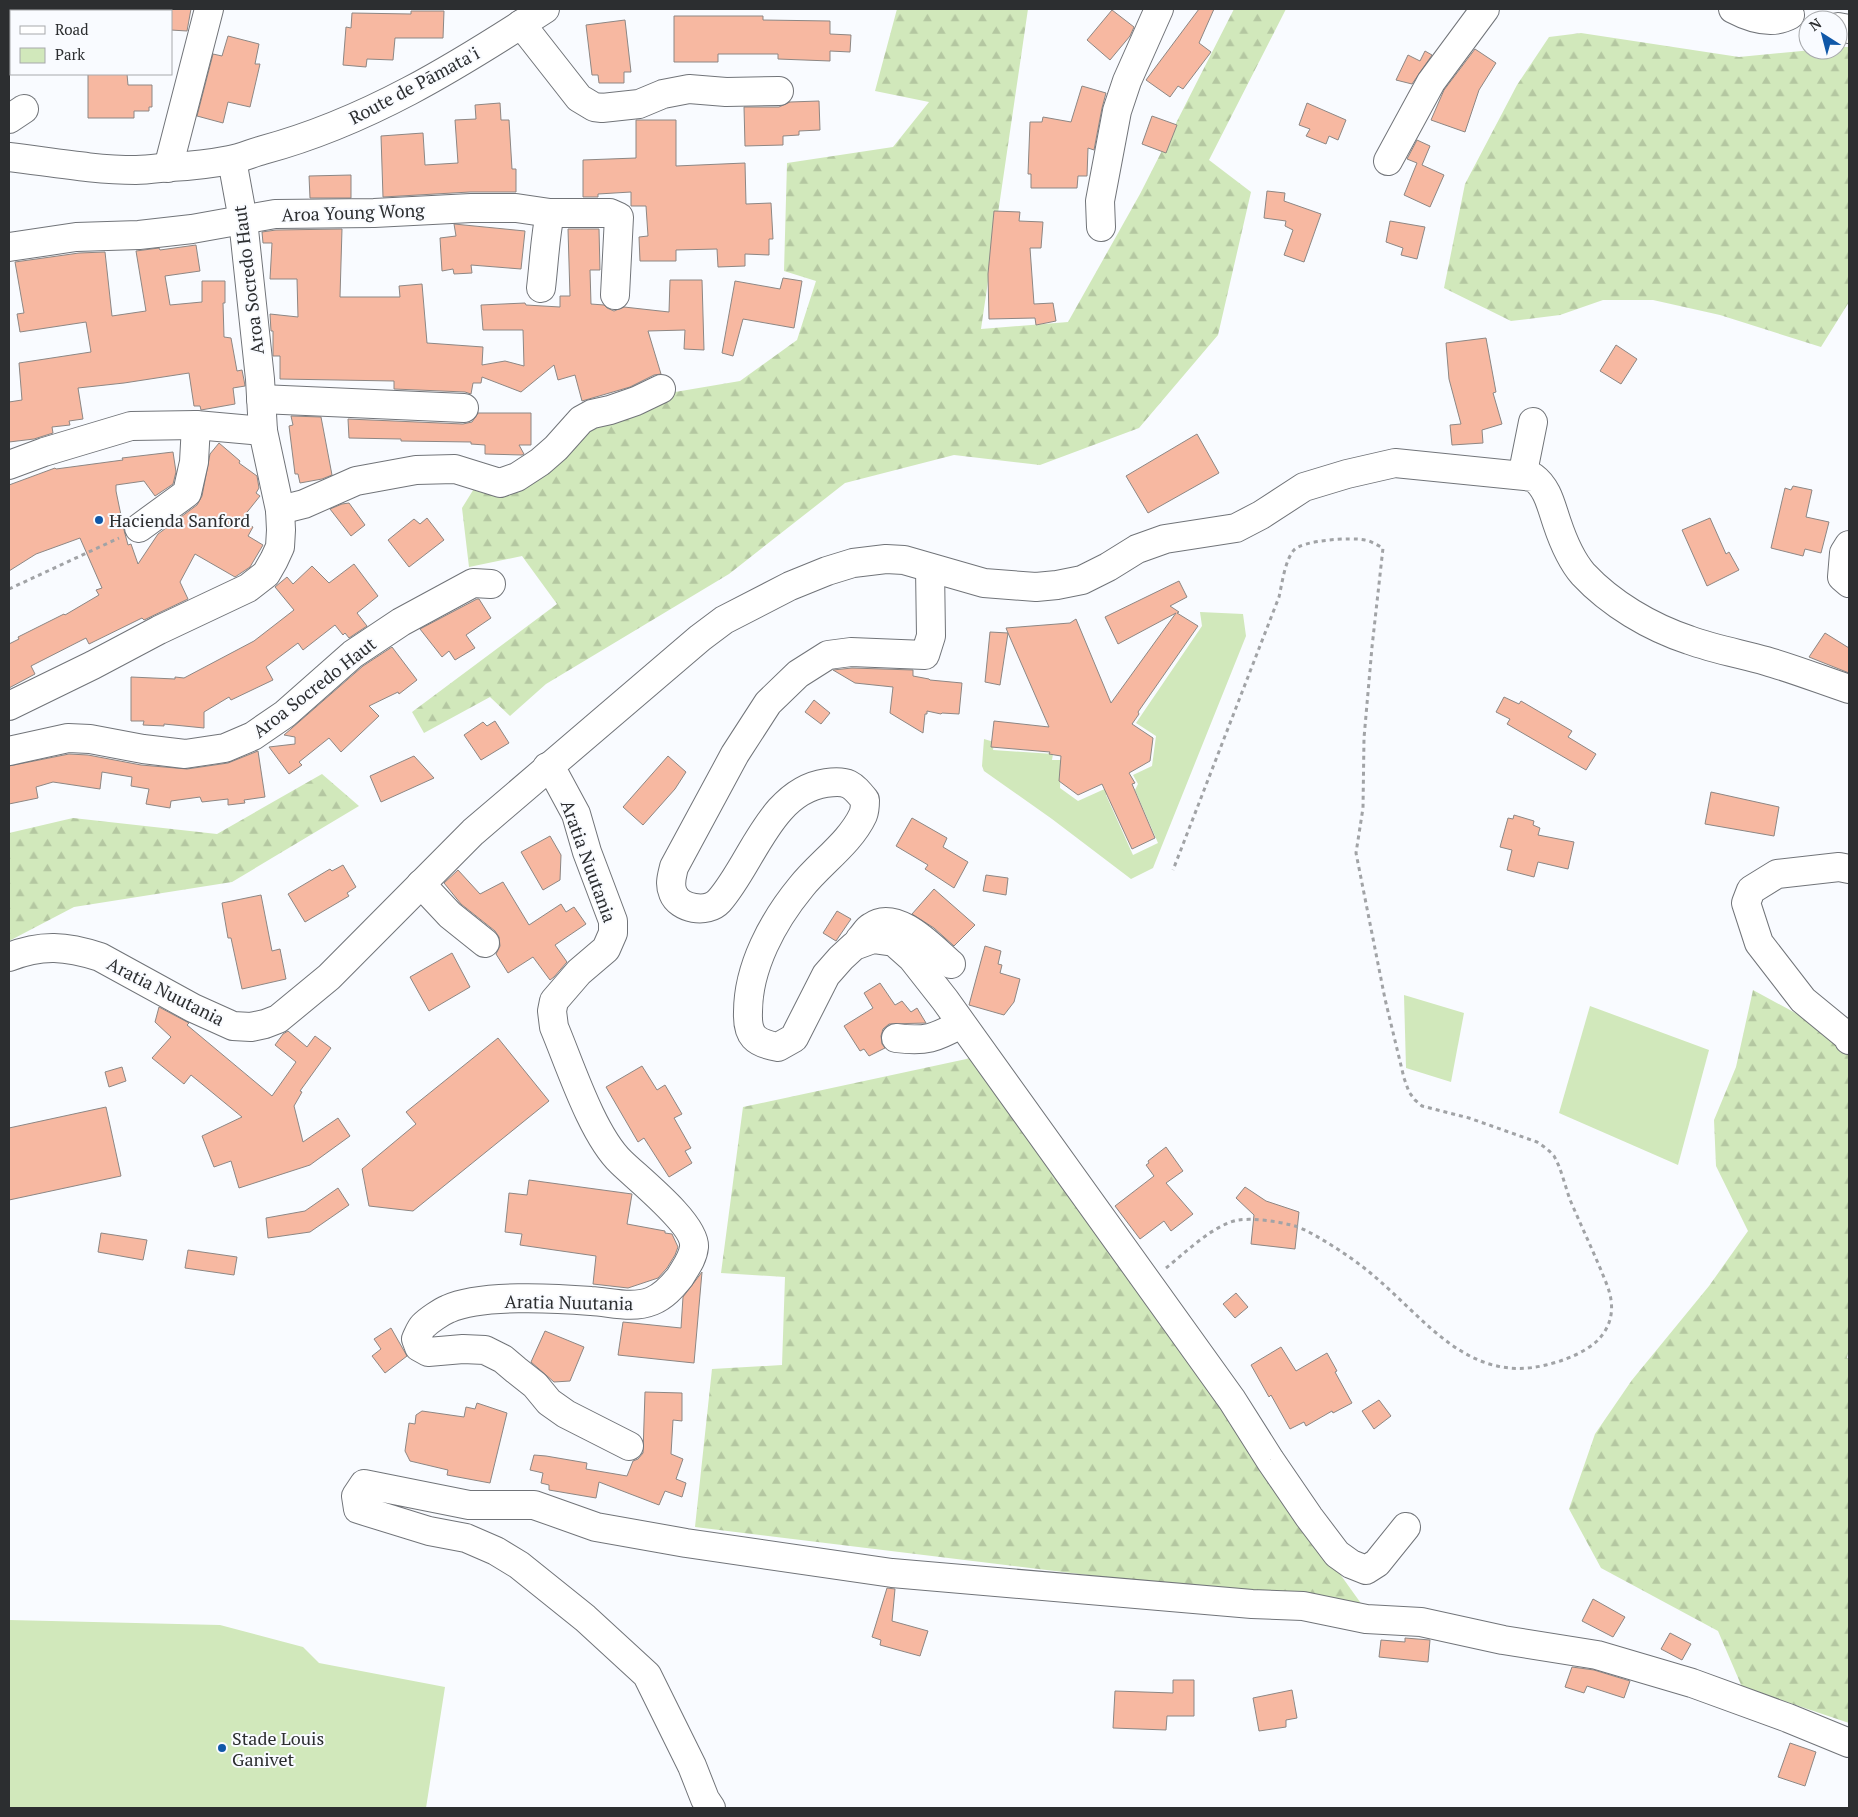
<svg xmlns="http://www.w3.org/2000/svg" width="1858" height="1817" font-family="'PT Serif',serif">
<defs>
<pattern id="forest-firs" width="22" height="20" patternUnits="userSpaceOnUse" patternTransform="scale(1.25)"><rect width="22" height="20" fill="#d1e8bb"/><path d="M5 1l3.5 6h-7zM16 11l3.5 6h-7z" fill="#b4c7a1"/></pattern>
</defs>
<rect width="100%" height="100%" fill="#f9fbff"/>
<g fill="url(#forest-firs)">
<path d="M897,9h131l-47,320 87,-7 72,-128 94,-185h52l-77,151 42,32 -33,143 -79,93 -99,37 -86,-10 -109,28 -116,91 -183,110 -36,32 -20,-19 -66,36 -12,-21 145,-108 -35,-48 -53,11 -7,-59 18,-29 35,-8 101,-69 124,-21 57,-41 19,-59 -32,-10 3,-108 106,-16 36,-45 -54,-11z"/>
<path d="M1581,33l158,24 73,-7h26v-3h11v255l-28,45 -101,-32 -67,-15h-50l-43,15 -49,6 -67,-33 21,-104 52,-99 32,-48z"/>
<path d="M322,774l37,32 -127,76 -158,25 -65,34v-108l64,-15 144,16z"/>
<path d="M1753,990l96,52v307l-2,9 2,1v364l-107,-36 -24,-56 -117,-63 -32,-59 26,-75 37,-54 77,-94 39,-55 -32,-65 -2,-46 22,-53z"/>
<path d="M971,1058l394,551 -670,-82 17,-158 70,-4 3,-88 -64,-4 22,-166z"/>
</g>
<g fill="#d1e8bb">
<path d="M1200,612l43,2 3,22 -91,227 -2,5 -22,11 -79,-60 -68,-48 -2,-5 2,-27 10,3 -1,8 60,4 -1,6h9l-1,28 18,13 31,-14 2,5 -5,3 27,60 25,-12 -23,-53 3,-6 -5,-9 19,-9 4,-30 -20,-13 66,-97z"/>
<path d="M1404,995l60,18 -13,69 -45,-14z"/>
<path d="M1590,1006l119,44 -31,115 -119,-52z"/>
<path d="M9,1620l211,5 83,22 16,16 126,24 -19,121h-417z"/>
</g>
<g fill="#f7b8a1" stroke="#8d8784">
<path d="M171,9h20l-4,22 -16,-1z"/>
<path d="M1199,9h15l-15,34 12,9 -28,37 -5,-3 -8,11 -24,-17z"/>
<path d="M1112,10l22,17 -4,9 -20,24 -23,-20z"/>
<path d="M411,11h33l-1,27h-48l-2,22 -26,-1 -1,8 -23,-2 3,-38 5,1 1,-15 59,1z"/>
<path d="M674,16h89v4l67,1v13l21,1 -1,17 -20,-1v10l-52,-2v-5h-60v8h-44z"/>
<path d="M625,20l6,52h-7v11h-25l-1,-8h-6l-6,-50z"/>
<path d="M228,36l31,8 -4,20h5l-10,43 -22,-5 -5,21 -26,-7 16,-62 9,2z"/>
<path d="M1475,49l21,14 -17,27 -14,42 -34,-12 13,-30z"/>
<path d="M1425,51l7,4 -20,29 -16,-4 12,-25 12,6z"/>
<path d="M88,74h39l1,11h24v22h-3v4h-15v7h-46z"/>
<path d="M1082,86l24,7 -4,15 -8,42 -6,-2 -1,28h-9l-1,12h-46v-14h-3l2,-52h12l1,-5 28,5z"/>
<path d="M819,101l1,29 -21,1v4l-16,1v9l-38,1 -1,-39h35l11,-5z"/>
<path d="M500,103l1,17h8l3,49h4v23h-46l-87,5 -2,-61 42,-3 2,32 33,-2 -3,-43 21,-1 -1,-14z"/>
<path d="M1307,103l39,17 -8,20 -9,-4 -3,8 -20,-8 4,-7 -11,-4z"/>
<path d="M1152,116l25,9 -11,28 -24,-9z"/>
<path d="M636,120h40v46l69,-3 1,41 25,-1 2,36h-4v16l-24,-1v12l-27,1 -1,-18 -41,1v11h-36l-1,-24 9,-1 -2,-30h-15v-14l-33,2v3h-15v-37l53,-2z"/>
<path d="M1417,140l13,6 -8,19 22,10 -14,32 -26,-12 13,-32 -10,-4z"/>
<path d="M351,175v23h-41l-1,-22z"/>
<path d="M1267,191l18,2 -1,8 37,13 -17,48 -20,-7 9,-25 -8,-4 1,-5 -22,-3z"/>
<path d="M994,211l26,1 -1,9 24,1 -2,26h-11l4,56 19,-1 3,18 -20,4 -1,-7 -46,1 -1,-45z"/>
<path d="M1390,221l35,6 -8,32 -16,-4 2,-7 -17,-6z"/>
<path d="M454,224l71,7 -4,38 -50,-4 1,8 -18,1 -1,-5 -11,2 -2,-33 16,-2z"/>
<path d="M342,229l-2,68h60l-1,-11 23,-2 5,59 56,4 -1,18 23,-4 19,5 -1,-36h-40l-2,-25 44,-2 1,2 34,2v-11h10l-2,-67h31l1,41h-10l1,34 13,1 3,3 7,3 10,-4 45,5 1,-32h32l2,70 -20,-1 1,-19 -37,1 13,43 -7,1 -24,12 -48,14 -7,-26 -17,5 -4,-15 -33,27 -39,-15 -1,6h-8l-2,11 -6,-2 -71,-3v-8l-114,-2v-23h-7v-25h-2l-1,-17 28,3 -1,-38h-27l2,-36h-9l-1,-11 14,-2z"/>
<path d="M196,245l4,26 -35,5 5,29 32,-3v-21h23v22h-2l1,34 7,1 6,33 5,-1 2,10 1,6 -12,2 2,16 -34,6 -1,-4h-6l-5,-33 -65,10 -46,5 5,31 -14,2 1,4 -18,2 1,6 -19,6 -25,3v-40l13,-2 -3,-37 72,-11 -5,-30 -66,10 -3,-18 7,-1 -9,-51 64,-9 26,-1 7,64 34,-5 -10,-60 23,-3 1,2z"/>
<path d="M783,278l19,3 -8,47 -51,-9 -10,37 -11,-3 13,-72 45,8z"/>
<path d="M1486,338l10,54 -3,1 9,31 -20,6 1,13 -31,2 -2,-20 11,-1 -12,-45 -3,-36z"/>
<path d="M1616,345l21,14 -16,25 -21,-13z"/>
<path d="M478,413h53v32h-12l5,9 -2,1 -37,-1v-9l-14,-1v-2l-70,-1v-2l-52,-1 -1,-19 115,5 9,-2z"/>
<path d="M291,416l30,1 11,58 -10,4 -22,4 -2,-9h-3l-6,-48 4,-1z"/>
<path d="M1197,434l22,39 -71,40 -22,-37z"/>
<path d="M219,443l21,18 -1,2 18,13 2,12 -3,5 4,3 -20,25 13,6 -5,9 15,9 -13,22 -15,10 -40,-23 -15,28 8,17 -44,21 -2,-2 -53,26 -3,-6 -55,28 4,8 -26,14v-44l10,-5 -1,-2 46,-23 1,1 34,-20 -3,-5 6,-2 -22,-50 -44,16 -27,17v-86l46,-17 1,1 67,-9 -1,-2 51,-6 3,20 -3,12 -18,12 -11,-15 -28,4v6l8,39 4,15 3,-1 7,20 20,-30 39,-29 5,-9 8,-42z"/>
<path d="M1793,486l19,4 -6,27 23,5 -8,31 -16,-4 -2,7 -32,-8 14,-60 6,2z"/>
<path d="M349,503l16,22 -14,11 -21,-27 12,-5z"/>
<path d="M427,518l17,22 -35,27 -21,-27 26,-21 6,5z"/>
<path d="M1710,518l16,36 3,-2 10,18 -32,16 -25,-56z"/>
<path d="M354,564l24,32 -21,17 10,13 -18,12 -4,-5 -2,2 -8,-10 -32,25 -5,-7 -32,24 7,13 -42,20 -2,-3 -25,15v16l-40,-4v2l-21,-1 1,-4h-13v-44l44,2v-2l9,1 70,-37 40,-31 -19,-23 12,-10 6,7 19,-18 17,17z"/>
<path d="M1179,581l8,16 -17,9 9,6 -2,1 21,13 -60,86 1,2 -7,10 21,14 -3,23 -21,12 6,10 -3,1 23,54 -23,11 -30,-65 -24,11 -19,-14 2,-25 -12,-2 1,-2 -59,-5 3,-26 55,6 -41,-94 -8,52 -15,-3 5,-50 18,1 -2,-5 64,-5 6,-4 35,84 65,-90 -58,31 -13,-27z"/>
<path d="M477,599h2l12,19 -25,17 9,13 -20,12 -6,-9 -7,6 -22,-28z"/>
<path d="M1825,633l24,15v25l-40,-16z"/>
<path d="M392,647l25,33 -18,14 -1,-2 -29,14 10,10 -38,36 -12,-14 -30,24 3,3 -13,9 -20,-27 26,-3v-7l-11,-2 79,-69z"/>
<path d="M852,668l61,2v6l16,3 1,1 32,3 -3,31 -17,-1 -1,1 -14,-3v3h-2l-2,19 -33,-20 3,-26 -38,-4 -22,-13z"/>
<path d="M1504,697l15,7 2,-3 51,30 -4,6 28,17 -10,16 -79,-46 3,-5 -14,-7z"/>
<path d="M814,700l16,13 -9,11 -16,-12z"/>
<path d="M495,721l14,22 -28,17 -17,-25 19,-13 4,4z"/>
<path d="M258,751l7,46 -21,3 1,3 -17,2v-6l-26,3 -2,-5 -29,4 -1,7 -24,-4 3,-15 -18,-3 1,-9 -30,-5 -2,17 -47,-7 -17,5 2,11 -29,6v-38l60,-12 19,1 53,10 46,4 41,-6z"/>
<path d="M414,756l20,22 -53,24 -11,-26z"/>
<path d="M668,756l18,16 -11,17 -32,36 -20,-18z"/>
<path d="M1711,792l68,15 -5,29 -69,-12z"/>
<path d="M1514,815l20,6 -1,4 7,3 -2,7 36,7 -6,27 -30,-7 -4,15 -27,-7 5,-20 -12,-3 8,-29 5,1z"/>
<path d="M912,818l35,20 -4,9 25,15 -14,26 -29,-19 3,-4 -32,-19z"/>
<path d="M550,836l11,19 -1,25 -17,10 -22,-38z"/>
<path d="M343,865l13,22 -9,6 2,3 -44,26 -17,-28 42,-25 2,2z"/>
<path d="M458,870l22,24 23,-12 26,43 32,-21 5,8 8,-5 12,17 -31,21 12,17 -13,15 -4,3 -17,-23 -25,16 -12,-19 4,-8 -1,-9 -4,-6 -34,-27 -17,-21z"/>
<path d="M986,875l22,3 -2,17 -23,-4z"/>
<path d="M934,889l41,36 -21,21 -20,-18 -22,-14z"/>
<path d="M261,895l11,56 8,-2 6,30 -44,10 -11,-51h-3l-6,-35z"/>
<path d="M837,911l14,8 -15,22 -13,-8z"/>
<path d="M985,946l16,5 -3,13 4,1 -2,8 20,6 -6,23 -10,13 -35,-10z"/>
<path d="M452,953l18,34 -41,24 -19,-34z"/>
<path d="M880,983l15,22 7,-4 9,11 6,-4 9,15 -37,1 -6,5 -2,7 1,8 3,4 -16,8 -5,-7 -4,2 -16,-25 29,-18 -9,-15z"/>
<path d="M159,1007l30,16 -2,2 85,71 24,-34 -21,-17 8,-11 5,-3 19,16 8,-11 16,12 -31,43 2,1 -8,14 9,36 35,-24 12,18 -40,29 -71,23 -8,-27 -17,6 -12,-31 40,-19 -51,-42 -7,9 -32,-26 19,-21 -16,-15z"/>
<path d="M498,1038l51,63 -136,110 -44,-5 -7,-37 54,-45 -10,-12z"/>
<path d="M642,1066l15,24 8,-5 17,29 -8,4 17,30 -6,3 7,12 -23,14 -25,-39 -6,4 -32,-55z"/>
<path d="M122,1067l4,14 -17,6 -4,-15z"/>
<path d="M106,1107l15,69 -112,24v-72z"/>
<path d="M1166,1147l17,24 -17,12 27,31 -22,17 -7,-10 -24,18 -25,-33 39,-30 -8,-11 3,-2 -1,-2z"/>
<path d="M529,1180l103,14 -5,30 38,7v2l7,1 6,13 -3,8 -8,13 -9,10 -30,10 -35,-4 3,-28 -76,-11 2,-11 -17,-2 4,-39 18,2z"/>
<path d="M1245,1187l21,14 33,11 -4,37 -44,-5 3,-29 -18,-17z"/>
<path d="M338,1188l11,17 -39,27 -42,6 -2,-20 39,-7z"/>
<path d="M101,1233l46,7 -4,20 -45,-8z"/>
<path d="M188,1250l49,7 -3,18 -49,-7z"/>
<path d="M702,1272l-8,91 -76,-8 5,-33 58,6 2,-31z"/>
<path d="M1236,1293l12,14 -13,11 -12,-14z"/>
<path d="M391,1328l16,28 -22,17 -13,-17 9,-7 -7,-10z"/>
<path d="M545,1331l39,16 -14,34 -16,1 -23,-20z"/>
<path d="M1281,1347l15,24 31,-18 10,18 -2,1 17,31 -19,10 -1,-2 -26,15 -2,-4 -14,7 -19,-34 -2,2 -18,-32z"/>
<path d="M645,1392l37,1v28l-9,-1 -2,34 12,5 -7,20 10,4 -4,14 -17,-6 -6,14 -60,-23 -3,16 -47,-8v-5l-8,-2 2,-10 -13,-3 4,-15 12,1 41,7 -1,6 41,7 6,-15 5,-2 5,-6z"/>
<path d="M1379,1400l12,16 -17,13 -12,-18z"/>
<path d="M477,1403l30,10 -17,70 -43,-8 1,-5 -38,-9 -5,-10 4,-28 6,1 1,-9 6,-4 42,6 2,-10 9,2z"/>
<path d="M887,1588l8,1 -3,32 36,10 -8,25 -40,-11 1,-5 -9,-3z"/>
<path d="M1593,1599l32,18 -12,20 -31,-16z"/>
<path d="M1670,1633l21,11 -9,16 -21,-11z"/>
<path d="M1405,1638l25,2 -2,22 -49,-5 2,-17 24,2z"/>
<path d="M1572,1667l22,3 36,11 -6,17 -37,-12 -3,7 -19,-6z"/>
<path d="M1173,1680h21v36h-27l-1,14 -53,-2 2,-37 58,2z"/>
<path d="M1292,1690l5,28 -11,2v7l-27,4 -6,-33z"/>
<path d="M1790,1743l26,9 -11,34 -27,-9z"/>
</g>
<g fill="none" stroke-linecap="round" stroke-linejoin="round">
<g stroke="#717479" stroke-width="30">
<g id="minor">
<path d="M1733,9c17,9 39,16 57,6"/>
<path d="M521,24l58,74 15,9 8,1 37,-4 24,-10 26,-5 37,3 53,-1"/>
<path d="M1838,27l11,2"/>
<path d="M9,119l15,-10"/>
<path d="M1388,161l43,-79 54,-73"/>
<path d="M168,168l41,-159"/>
<path d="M1101,227l-1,-26 17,-90 10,-30 32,-72"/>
<path d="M9,247l67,-10 63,-2 53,-6 83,-15 99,-1 97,-5h45l34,5h60l9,4 -4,78"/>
<path d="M541,288c3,-25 4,-51 9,-75"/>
<path d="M261,399l203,9"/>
<path d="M9,465l35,-13 87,-26 65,-1 67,6"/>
<path d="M1517,475l7,-8 9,-45"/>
<path d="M280,510l24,-6 52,-23 60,-11 39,-1 45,14 17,-6 23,-15 16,-14 25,-28 11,-6 18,-4 26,-9 25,-12"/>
<path d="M139,528l48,-35 7,-31 2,-37"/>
<path d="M1849,545l-5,8 -2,24 7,6"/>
<path d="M930,568l1,68 -6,19 -74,-3 -23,3 -30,19 -30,29 -33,51 -61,113c-2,9 -5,17 -1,26 6,16 34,21 46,8 33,-37 51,-110 107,-118 22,-3 26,1 39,17 0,4 0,10 -2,15 -13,28 -43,48 -62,72 -28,34 -53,80 -53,125 -1,24 7,31 30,35l16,-9 32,-63 15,-17 13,-12 19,-7 21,3 18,16 33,42 287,400 38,60 39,57 28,37 14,10 15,6 11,-7 29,-36"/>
<path d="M9,706l84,-41 66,-35 89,-42 18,-14 8,-14 6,-13 1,-17 -1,-20 -17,-79 -3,-52 -17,-159 -11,-60"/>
<path d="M9,751l59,-13 22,1 53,10 42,5 40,-6 28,-12 32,-22 68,-60 48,-32 72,-39 18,1"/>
<path d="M547,767l9,10 20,37 11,38 26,69v12l-7,16 -27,23 -25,29 -2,10 2,16c16,38 38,107 67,135 16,16 75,62 73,85 -1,11 -8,20 -14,30 -8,10 -16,19 -28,24 -20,8 -41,1 -61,0 -36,-3 -111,-7 -143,8 -7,3 -19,11 -25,17 -3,3 -5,9 -7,13l3,8 9,5 35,-3 22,1 18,9 13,11 19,15 14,17 17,12 63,32"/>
<path d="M1849,869l-10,-2 -62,7 -26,16 -5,13 13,40 44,57 45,37 1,3"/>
<path d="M421,884l29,31 35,28"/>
<path d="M860,939c4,-4 7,-10 11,-12 26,-19 62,22 80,37"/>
<path d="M9,957c33,-13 57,-11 91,0l93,51 40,18 18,1 14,-3 13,-5 51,-42 144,-145 227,-194 24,-18 66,-34 37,-15 26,-8 33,-4 18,1 80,23 52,4 21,-2 25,-5 26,-13 29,-18 28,-10 71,-11 25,-13 43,-28 43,-13 48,-11 138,14c15,11 18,29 24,46 6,18 14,37 26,51 28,30 67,53 106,66 25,9 52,14 77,21 28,8 56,19 83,28"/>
<path d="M896,1038c30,4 39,0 65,-14"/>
<path d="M711,1808l-6,-9 -13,-33 -45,-91 -62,-57 -66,-53 -23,-14 -30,-13 -37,-7 -71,-22 -2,-13 8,-12 105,21h65l62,22 90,16 206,30 360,31 51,2 63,13 55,3 82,18 94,15 95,28 96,35 61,25"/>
</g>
</g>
<g stroke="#717479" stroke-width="30">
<path id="major" d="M9,157c42,5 84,13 127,13 12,0 23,-2 34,-3 20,-1 40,-3 60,-7 11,-2 22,-7 33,-10 104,-28 193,-83 282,-141"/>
</g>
<g stroke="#a1a3a6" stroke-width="3" stroke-dasharray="4 4" stroke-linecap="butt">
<path d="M9,589l110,-51"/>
<path d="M1166,1268c19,-15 47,-43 72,-48 16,-2 37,1 53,5 13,3 25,11 37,18 16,10 32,21 46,33 52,44 95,108 172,89 17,-4 38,-12 51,-24 16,-16 18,-35 10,-56 -11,-28 -24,-55 -36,-83 -6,-15 -9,-32 -17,-46 -5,-6 -11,-10 -17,-14l-68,-24 -47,-12 -7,-6 -6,-8 -5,-14 -19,-79 -29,-146 7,-45 1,-70 8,-91 11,-99c-6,-3 -12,-7 -18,-8 -13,-3 -62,0 -71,10 -9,10 -12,34 -15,47l-106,273"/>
</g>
<use href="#minor" stroke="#fff" stroke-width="28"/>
<use href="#major" stroke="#fff" stroke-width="28"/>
</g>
<g fill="#1058a8" stroke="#f9fbff" stroke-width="2">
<circle cx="99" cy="520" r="5"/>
<circle cx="222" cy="1748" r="5"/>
</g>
<g text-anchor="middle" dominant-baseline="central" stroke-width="4" stroke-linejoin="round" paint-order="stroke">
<g font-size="18" fill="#2c2e30" stroke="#f9fbff">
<text transform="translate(414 85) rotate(-28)">Route de Pāmata'i</text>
<text transform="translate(353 212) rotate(-2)">Aroa Young Wong</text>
<text transform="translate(248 280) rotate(-97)">Aroa Socredo Haut</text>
<text transform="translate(314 687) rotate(-38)">Aroa Socredo Haut</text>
<text transform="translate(589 861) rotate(70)">Aratia Nuutania</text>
<text transform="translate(166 991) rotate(27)">Aratia Nuutania</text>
<text transform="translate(569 1302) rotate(1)">Aratia Nuutania</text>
</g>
<g font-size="18" fill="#2c2e30" stroke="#f9fbff" text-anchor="start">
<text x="109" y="520">Hacienda Sanford</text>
<text x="232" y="1738">Stade Louis<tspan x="232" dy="21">Ganivet</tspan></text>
</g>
</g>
<rect width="1858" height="1817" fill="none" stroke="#2c2e30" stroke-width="20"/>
<rect x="10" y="10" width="162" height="65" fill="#f9fbff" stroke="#a7a9ac"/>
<rect x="20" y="26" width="25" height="8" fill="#ffffff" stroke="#a7a9ac"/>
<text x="55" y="35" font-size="15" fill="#2c2e30">Road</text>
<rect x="20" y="48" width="25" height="15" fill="#d1e8bb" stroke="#a7a9ac"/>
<text x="55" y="60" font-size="15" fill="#2c2e30">Park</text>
<g transform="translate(1823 35) rotate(324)"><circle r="24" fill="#f9fbff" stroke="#a7a9ac"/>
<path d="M0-4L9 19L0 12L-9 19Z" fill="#1058a8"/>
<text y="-8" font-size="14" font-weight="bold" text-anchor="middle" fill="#2c2e30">N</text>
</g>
</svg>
